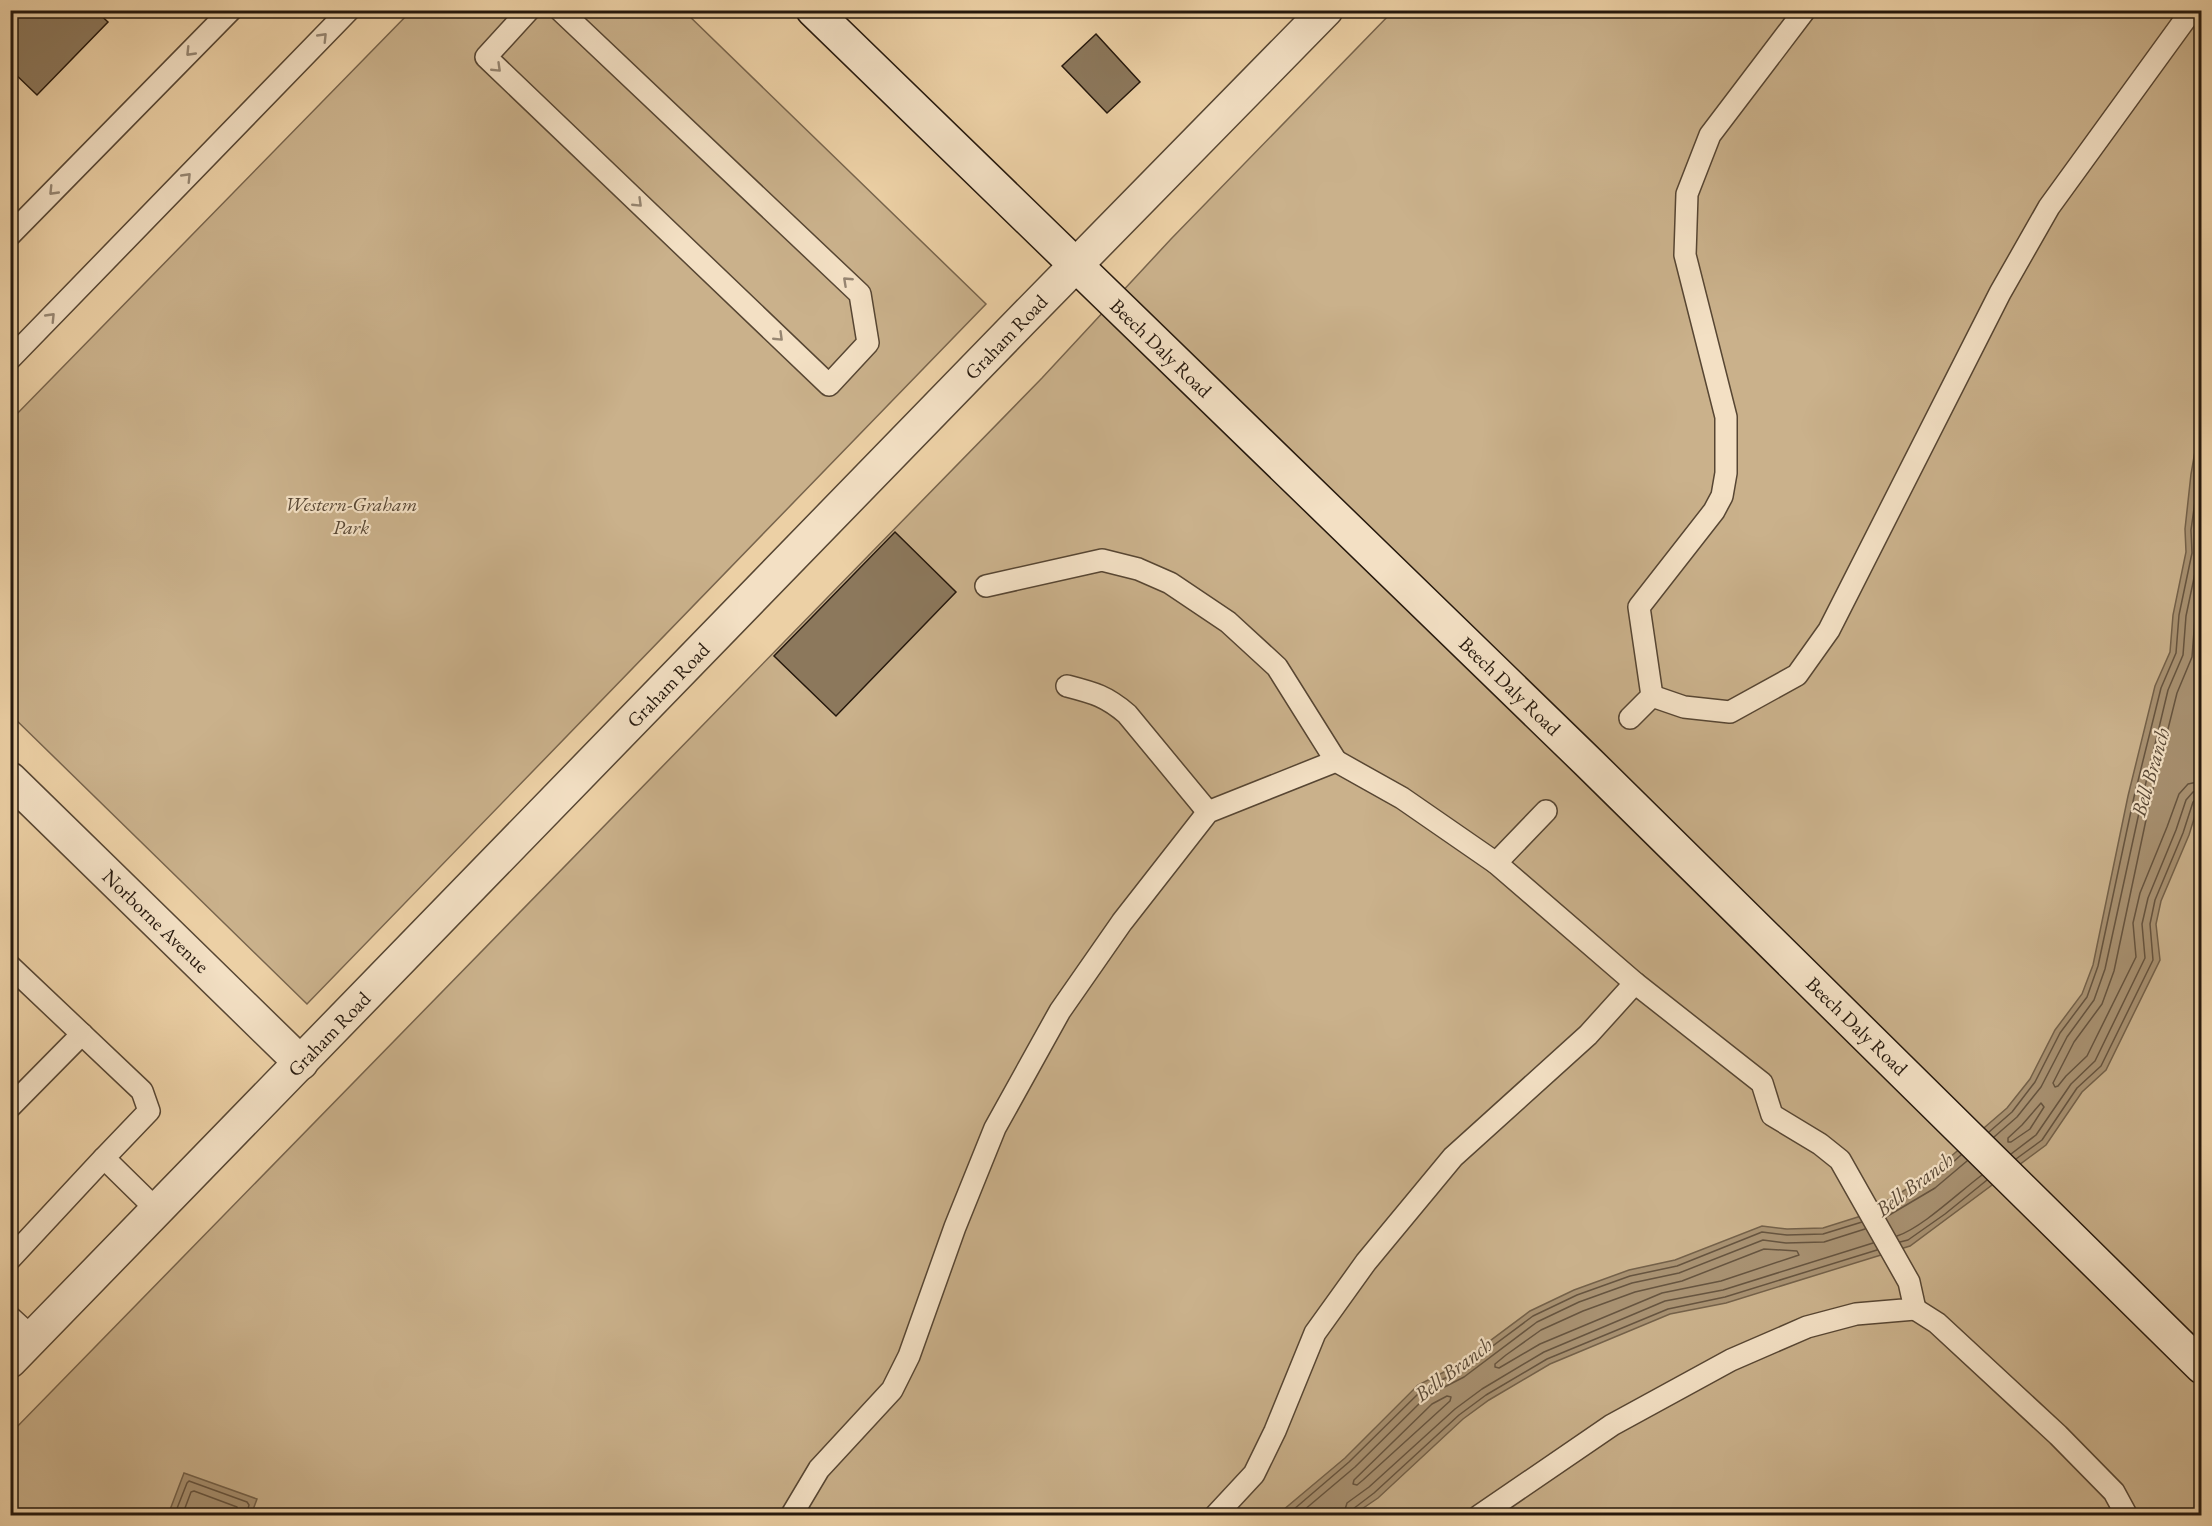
<svg xmlns="http://www.w3.org/2000/svg" width="2212" height="1526" font-family="'EB Garamond',serif">
<rect width="100%" height="100%" fill="#ecd0a5"/>
<filter id="stains"><feTurbulence type="fractalNoise" baseFrequency=".00333" numOctaves="4"/><feColorMatrix values="0 0 0 0 .2 0 0 0 0 .09 0 0 0 0 .02 0 0 0 .5 -.17"/></filter>
<radialGradient id="worn" r=".72"><stop offset=".6" stop-color="#630" stop-opacity="0"/><stop offset="1" stop-color="#630" stop-opacity=".3"/></radialGradient>
<g fill="#cab18b" stroke="#78644c" stroke-width="1.5">
<path d="M411,11h273l302,293 -679,700 -296,-289 -1,-294z"/>
<path d="M1393,11h808l1,1467 -4,6 3,8v23l-2190,1 -1,-82 1032,-1056 129,-139z"/>
</g>
<g fill="#a89171" stroke="#746149" stroke-width="1.5">
<path d="M2201,417v379l-12,39 -28,66 -5,23 4,36 -54,110 -24,22 -36,53 -136,101 -184,57 -56,11 -120,50 -61,36 -26,19 -85,79 -25,17 -77,1 69,-58 73,-73 38,-19 74,-55 44,-21 55,-20 46,-10 87,-34 25,3 36,-1 38,-12 66,-39 80,-69 23,-29 25,-49 27,-36 11,-29 35,-169 27,-110 15,-34 3,-37 13,-63 -1,-23 6,-55z"/>
<path d="M184,1473l73,26 -6,16h-83z"/>
</g>
<g fill="none" stroke-linecap="round" stroke-linejoin="round">
<g stroke="#66543f" stroke-width="1.5">
<path d="M2202,587l-7,31 -3,39 -15,36 -27,108 -36,170 -12,33 -28,38 -21,41 2,4 3,-1 8,-10 21,-20 49,-99 -3,-34 7,-30 27,-66 12,-33 9,-10 14,-3"/>
<path d="M2041,1103l3,4 -14,22 -19,13h-3v-4l14,-13z"/>
<path d="M1989,1132l23,-20 23,-30 25,-49 27,-36 11,-31 36,-169 27,-109 15,-35 3,-38 13,-62 -1,-23 11,-79"/>
<path d="M1994,1137l23,-20 24,-30 26,-50 27,-37 11,-31 37,-170 26,-109 15,-35 3,-39 13,-62 3,-48"/>
<path d="M2011,1154l25,-19 35,-51 24,-23 50,-103 -3,-34 6,-26 28,-68 10,-30 7,-8 9,-2"/>
<path d="M2016,1159l26,-19 35,-52 24,-22 52,-106 -3,-36 5,-24 28,-67 10,-31 4,-4h5"/>
<path d="M1882,1211l49,-29 30,-27"/>
<path d="M1886,1217l49,-29 32,-27"/>
<path d="M1897,1236c25,-8 62,-44 85,-61"/>
<path d="M1900,1242l8,-2 37,-26 42,-34"/>
<path d="M1764,1249l33,2 2,4 -78,26 -59,12 -122,51 -41,24 -4,-1v-3l11,-9 35,-25 42,-19 52,-19 47,-11z"/>
<path d="M1447,1396l4,1 -1,4 -87,79 -6,5 -4,-1 1,-4 78,-76z"/>
<path d="M174,1516l13,-33 2,-2 58,21 2,3 -3,11"/>
<path d="M182,1516l9,-24 3,-1 43,16 1,9"/>
<path d="M1286,1516l63,-54 73,-72 37,-19 74,-55 44,-21 53,-19 47,-10 85,-34 25,3 36,-1 39,-12"/>
<path d="M1297,1516l58,-49 72,-71 37,-19 73,-55 42,-20 53,-19 47,-10 84,-33 23,3 38,-1 41,-13"/>
<path d="M1343,1516l4,-13 22,-16 86,-78 27,-20 62,-37 121,-51 58,-11 150,-47"/>
<path d="M1351,1516l2,-7 21,-16 85,-78 27,-20 61,-36 121,-50 57,-12 152,-47"/>
</g>
</g>
<g fill="#8c785c" stroke="#25180d" stroke-width="1.5">
<path d="M10,10h85l13,12 -71,73 -27,-26z"/>
<path d="M1096,34l44,48 -33,31 -45,-47z"/>
<path d="M895,532l61,60 -120,124 -62,-60z"/>
</g>
<g fill="none" stroke-linecap="round" stroke-linejoin="round">
<g stroke="#574633" stroke-width="24">
<g id="service">
<path d="M529,10l-43,47 343,328 39,-42 -8,-49 -300,-284"/>
<path d="M10,235l221,-225"/>
<path d="M10,359l339,-349"/>
<path d="M986,586l116,-26 36,9 32,14 58,39 49,45 59,94"/>
<path d="M1067,686c27,7 39,10 60,28l81,98"/>
<path d="M1652,696l32,11 46,5 67,-37 32,-45 171,-337 49,-86 143,-197"/>
<path d="M1630,718l22,-22 -13,-89 75,-96 8,-15 4,-23v-56l-41,-162 2,-61 23,-59 95,-125"/>
<path d="M10,966l132,125 7,20 -45,47 53,52"/>
<path d="M10,1107l72,-73"/>
<path d="M10,1259l94,-101"/>
<path d="M1915,1309l22,14 121,112 56,57 13,24"/>
<path d="M10,1317l23,21"/>
<path d="M791,1516l28,-47 73,-79 17,-34 46,-129 40,-99 65,-117 62,-89 86,-110 128,-51 66,37 94,65 50,-52"/>
<path d="M1215,1516l39,-42 21,-43 40,-98 51,-71 87,-105 135,-122 47,-52"/>
<path d="M1479,1516l133,-91 119,-65 76,-33 49,-13 59,-5 -6,-27 -69,-122 -20,-16 -48,-29 -10,-32 -127,-100 -139,-120"/>
</g>
</g>
<g stroke="#574633" stroke-width="36">
<g id="minor">
<path d="M10,779l291,284"/>
<path d="M10,1361l1011,-1040 305,-311"/>
</g>
</g>
<g stroke="#25180d" stroke-width="36">
<path id="secondary" d="M813,10l775,752 614,605"/>
</g>
<use href="#service" stroke="#f3e0c4" stroke-width="21"/>
<use href="#minor" stroke="#f3e0c4" stroke-width="33"/>
<use href="#secondary" stroke="#f3e0c4" stroke-width="33"/>
</g>
<defs><path id="oneway-chevron" d="M-2-3.5L2.5 0L-2 3.5" fill="none" stroke-width="1.6" stroke-linecap="round" stroke-linejoin="round" transform="scale(1.5)"/></defs>
<g stroke="#968672">
<use href="#oneway-chevron" transform="translate(323 37) rotate(-46)"/>
<use href="#oneway-chevron" transform="translate(190 52) rotate(134)"/>
<use href="#oneway-chevron" transform="translate(497 68) rotate(44)"/>
<use href="#oneway-chevron" transform="translate(187 177) rotate(-46)"/>
<use href="#oneway-chevron" transform="translate(53 191) rotate(134)"/>
<use href="#oneway-chevron" transform="translate(638 203) rotate(44)"/>
<use href="#oneway-chevron" transform="translate(847 281) rotate(-137)"/>
<use href="#oneway-chevron" transform="translate(51 317) rotate(-46)"/>
<use href="#oneway-chevron" transform="translate(779 337) rotate(44)"/>
</g>
<g text-anchor="middle" dominant-baseline="central" stroke-width="4.5" stroke-linejoin="round" paint-order="stroke">
<g font-size="20" fill="#25180d" stroke="#f3e0c4">
<text transform="translate(1006 337) rotate(-46)">Graham Road</text>
<text transform="translate(1161 348) rotate(44)">Beech Daly Road</text>
<text transform="translate(668 685) rotate(-46)">Graham Road</text>
<text transform="translate(1510 686) rotate(44)">Beech Daly Road</text>
<text transform="translate(156 921) rotate(44)">Norborne Avenue</text>
<text transform="translate(1857 1026) rotate(44)">Beech Daly Road</text>
<text transform="translate(329 1034) rotate(-46)">Graham Road</text>
</g>
<g font-size="20" font-style="italic" fill="#574633" stroke="#f3e0c4">
<text x="351" y="504">Western-Graham<tspan x="351" dy="23">Park</tspan></text>
</g>
<g font-size="21" font-style="italic" fill="#594835" stroke="#f3e0c4">
<text transform="translate(2150 772) rotate(-74)">Bell Branch</text>
<text transform="translate(1914 1184) rotate(-37)">Bell Branch</text>
<text transform="translate(1453 1369) rotate(-37)">Bell Branch</text>
</g>
</g>
<rect width="2212" height="1526" fill="none" stroke="#ecd0a5" stroke-width="36"/>
<rect x="12" y="12" width="2188" height="1502" fill="none" stroke="#25180d" stroke-width="3"/>
<rect x="18" y="18" width="2176" height="1490" fill="none" stroke="#25180d" stroke-width="1.5"/>
<rect width="100%" height="100%" filter="url(#stains)"/>
<rect width="100%" height="100%" fill="url(#worn)"/>
</svg>
